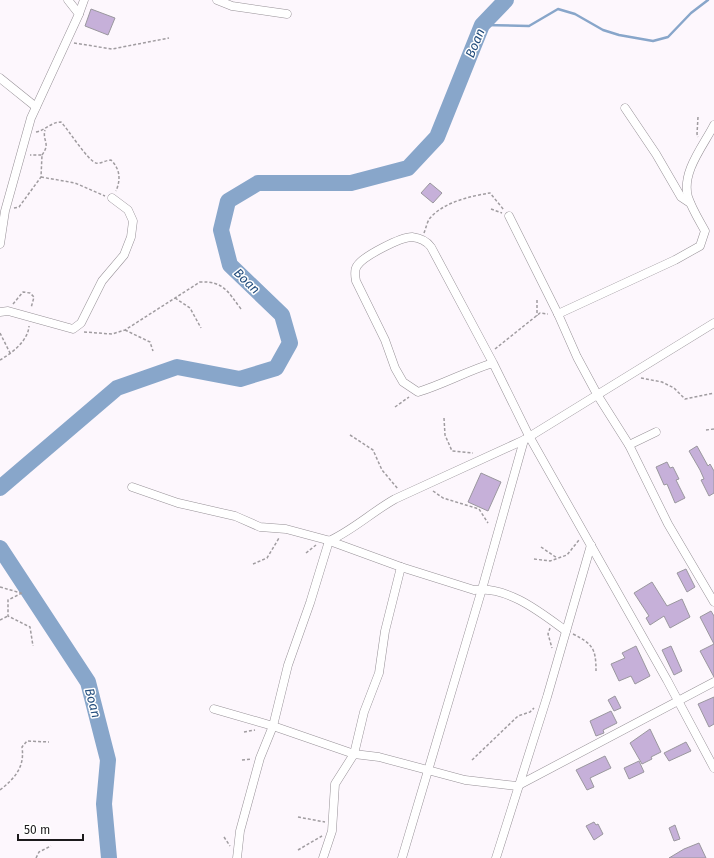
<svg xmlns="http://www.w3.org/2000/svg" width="714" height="858" font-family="'Fira Sans',sans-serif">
<rect width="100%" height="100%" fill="#fdf7fd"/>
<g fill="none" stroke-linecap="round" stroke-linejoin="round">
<path stroke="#88a6ca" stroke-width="2.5" d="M482,25l47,1 29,-17 17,5 28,16 16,5 34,6 15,-4 23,-24 17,-13"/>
<g stroke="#88a6ca" stroke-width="16">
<path d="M0,488l117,-100 60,-21 63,12 36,-11 14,-25 -8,-28 -52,-50 -9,-35 7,-29 30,-18h93l57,-15 29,-31 45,-112 24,-25"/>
<path d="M0,548l88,134 20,78 -4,44 5,54"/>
</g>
</g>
<g fill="#c6b0d9" stroke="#9a979e">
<path d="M91,9l24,9 -7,17 -23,-9z"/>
<path d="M430,183l12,10 -9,10 -12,-10z"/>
<path d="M697,446l11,20 2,-2 4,7v22l-5,3 -8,-16 3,-1 -4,-9 -11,-19z"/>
<path d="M667,462l3,6 3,-1 6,12 -3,1 9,18 -10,5 -8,-19 -3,1 -8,-18z"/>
<path d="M481,473l20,9 -13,29 -20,-9z"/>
<path d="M686,569l9,18 -8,5 -10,-19z"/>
<path d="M652,582l15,24 15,-7 8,18 -20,11 -6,-12 -14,9 -4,-7 3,-2 -15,-23z"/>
<path d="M711,611l3,5v61l-14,-26 14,-7 -14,-27z"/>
<path d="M636,646l14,30 -15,8 -4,-8 -12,5 -8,-17 14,-6 -3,-5z"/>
<path d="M671,646l11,25 -8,4 -12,-25z"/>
<path d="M615,696l6,12 -7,3 -6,-11z"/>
<path d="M714,697v27l-5,3 -11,-23z"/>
<path d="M611,711l6,12 -14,7 1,3 -8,3 -6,-15z"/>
<path d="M650,729l11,23 -10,5 1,2 -10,5 -12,-21z"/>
<path d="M686,742l5,9 -22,10 -5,-8z"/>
<path d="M605,756l6,12 -21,10 4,9 -7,3 -11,-20z"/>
<path d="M639,761l5,11 -15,7 -5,-11z"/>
<path d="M594,822l2,3 2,-1 5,10 -9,6 -8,-14z"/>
<path d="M675,825l5,14 -6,2 -5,-13z"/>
<path d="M699,843l7,15h-37l15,-9z"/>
</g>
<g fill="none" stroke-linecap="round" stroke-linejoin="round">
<g stroke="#979197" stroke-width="9">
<g id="minor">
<path d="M217,0l15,6 55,8"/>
<path d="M79,14l5,-14"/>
<path d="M0,78l36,29"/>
<path d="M625,108l31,46 25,43 9,6"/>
<path d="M509,216l49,98 19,43 21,39 31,49 39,79 46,78"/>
<path d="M0,244l5,-33 26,-93 48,-104 -11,-14"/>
<path d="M0,312l8,-1 65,18 8,-6 21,-42 22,-26 7,-18 2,-16 -5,-11 -16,-12"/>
<path d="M558,314l117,-54 25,-14 5,-15c-6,-11 -13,-22 -17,-34 -7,-25 16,-52 26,-72"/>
<path d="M493,363c-26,8 -49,21 -75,29l-15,-10 -8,-14 -10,-28 -29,-59c-1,-5 -2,-11 1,-15 6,-10 44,-29 55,-29 8,1 14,3 19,10l62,116 36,73 138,244 47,88"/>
<path d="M629,445l27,-13"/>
<path d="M132,487l46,16 57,13 25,11 26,2 41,11 74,27"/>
<path d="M214,709l59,17 81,28 25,3 86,23 52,6 197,-104"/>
<path d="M237,858l3,-27 20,-73 13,-32 15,-61 22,-62 19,-62c24,-11 43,-29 66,-42l129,-59 190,-117"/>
<path d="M323,858l9,-27 3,-47 19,-30 10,-42 15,-39 6,-42 16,-64 73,23c34,-4 66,22 92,41"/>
<path d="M402,858l80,-269 42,-149"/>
<path d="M496,858l51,-161 44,-152"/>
</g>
</g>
<g stroke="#a09ca0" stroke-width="1.5" stroke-dasharray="3 2" stroke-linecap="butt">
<path d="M74,43l38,6 57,-11"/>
<path d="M698,117l-1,17 1,3"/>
<path d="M36,132c10,-2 15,-10 25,-10 7,7 27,39 35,41 5,1 10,-3 15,-3 9,9 10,19 5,31"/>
<path d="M42,155c9,-12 0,-14 3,-25"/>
<path d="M41,177l34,6 30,13"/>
<path d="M14,208l5,-1 22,-30 1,-22h-12"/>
<path d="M491,209l11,4"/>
<path d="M424,233c2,-5 3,-11 6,-15 14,-16 41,-22 60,-25l14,17"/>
<path d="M175,298l15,10 11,20"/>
<path d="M537,300v16"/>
<path d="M13,304l10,-12 7,1 4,4 -3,11"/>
<path d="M125,330l25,12 3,9"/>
<path d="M84,332l28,2 13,-4 75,-48c24,-1 28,10 41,27"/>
<path d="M0,333l10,20"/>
<path d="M495,349l45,-36 8,1"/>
<path d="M0,360c12,-7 28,-19 29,-34"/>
<path d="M641,378l21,4 12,6 11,11 29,-6"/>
<path d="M395,407l14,-10"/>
<path d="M444,418l1,17 7,16 21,2"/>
<path d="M706,430l8,-1"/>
<path d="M350,435l23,15 9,20 16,19"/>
<path d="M433,491l10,7 36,11 9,14"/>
<path d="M541,547l16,11"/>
<path d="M306,553l10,-8"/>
<path d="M534,559l16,2 17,-6 12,-15"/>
<path d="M253,564l14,-6 12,-20"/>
<path d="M0,587l21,6"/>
<path d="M22,593l-14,7v16l22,11 3,19"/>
<path d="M0,620l8,-4"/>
<path d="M550,628l-2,6 4,14"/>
<path d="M573,634c20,10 23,15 23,37"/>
<path d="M244,732l11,-2"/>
<path d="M242,760l10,-1"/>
<path d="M472,760l46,-44 12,-4 4,-4"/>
<path d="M0,790c15,-12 25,-23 22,-43l5,-6 22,1"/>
<path d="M298,817l27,5"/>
<path d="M224,837l6,9"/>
<path d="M298,850l24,-14"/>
<path d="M36,858l3,-6 12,-6"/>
</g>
<use href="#minor" stroke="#fff" stroke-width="8"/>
</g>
<g text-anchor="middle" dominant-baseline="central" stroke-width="3" stroke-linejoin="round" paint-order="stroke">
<g font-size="13" font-style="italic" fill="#224c7c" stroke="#fff">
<text transform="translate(475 43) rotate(-67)">Boan</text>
<text transform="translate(247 281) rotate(44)">Boan</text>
<text transform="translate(93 703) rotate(75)">Boan</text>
</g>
</g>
<path d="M18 834v6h65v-6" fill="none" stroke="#1c1a1c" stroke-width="2"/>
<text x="24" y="834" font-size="12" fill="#1c1a1c" stroke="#ffffff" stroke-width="3" paint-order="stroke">50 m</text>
</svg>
